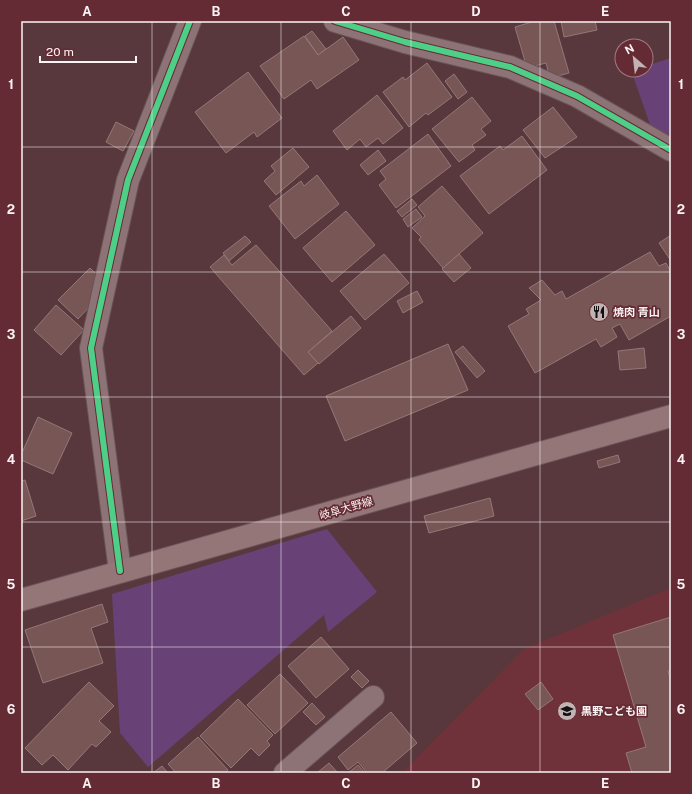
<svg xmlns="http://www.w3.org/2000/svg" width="692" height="794" font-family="'Public Sans','Noto Sans JP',sans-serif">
<rect width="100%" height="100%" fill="#58383d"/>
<path fill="#6f323b" d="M671,588v185h-269l122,-124z"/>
<g fill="#684277">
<path d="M671,58v85l-19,-13 -21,-60h15v-4z"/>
<path d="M327,529l50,63 -49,40 -4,-17 -176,152 -28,-34 -8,-139z"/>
</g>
<g fill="#775655" stroke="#937877">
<path d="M535,21h19l15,52 -19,5 -4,-15 -19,5 -12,-41z"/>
<path d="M561,21h34l2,9 -33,7z"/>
<path d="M312,31l14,18 -8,6 -13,-19z"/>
<path d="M304,36l14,19 25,-18 16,23 -42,29 -6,-9 -27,19 -24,-33z"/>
<path d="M427,63l25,34 -24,18 -2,-2 -17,14 -26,-35 20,-15 2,3z"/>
<path d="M248,72l34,46 -25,19 -3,-5 -28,21 -31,-41z"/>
<path d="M454,74l13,18 -9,7 -13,-18z"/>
<path d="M377,95l26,33 -20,16 -5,-6 -12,9 -6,-8 -13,11 -14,-19z"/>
<path d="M472,97l19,24 -10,8 5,6 -14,10 3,5 -16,12 -27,-33z"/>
<path d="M553,107l24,30 -32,21 -22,-28z"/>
<path d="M116,122l18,9 -11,20 -17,-9z"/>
<path d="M428,134l23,32 -55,42 -17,-23 7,-6 -6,-8z"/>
<path d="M522,136l25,34 -58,44 -29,-38 40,-30 3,4z"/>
<path d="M293,148l16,19 -33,28 -12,-14 11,-10 -4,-5z"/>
<path d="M378,150l8,11 -18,14 -8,-10z"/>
<path d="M317,175l22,29 -44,35 -26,-33 32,-25 3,5z"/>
<path d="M442,186l41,47 -40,35 -24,-28 2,-3 -9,-9 13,-12 -7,-9z"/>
<path d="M412,199l5,6 -15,12 -5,-6z"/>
<path d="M416,209l6,8 -14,10 -5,-8z"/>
<path d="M346,211l29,34 -43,37 -29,-34z"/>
<path d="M671,235v26l-12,-18z"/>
<path d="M245,236l6,6 -22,19 -6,-8z"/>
<path d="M256,245l76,86 -24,21 10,11 -14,12 -94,-108 14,-12 8,10z"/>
<path d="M650,252l9,14 7,-3 5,9v44l-42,24 -9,-16 -8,4 5,9 -16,10 -5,-8 -61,34 -27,-47 21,-12 -3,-5 15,-9 -12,-12 13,-8 13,15 7,-4 4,8z"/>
<path d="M384,254l25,29 -44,37 -25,-29z"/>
<path d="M459,254l12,14 -17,14 -12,-13z"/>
<path d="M90,268l11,11 -9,25 -14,15 -20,-19z"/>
<path d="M417,291l6,11 -20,11 -6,-12z"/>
<path d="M56,305l28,25 -23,25 -27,-25z"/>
<path d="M351,316l10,12 -42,36 -11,-12z"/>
<path d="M448,344l20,46 -123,51 -19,-45z"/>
<path d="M463,346l22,25 -8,7 -22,-26z"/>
<path d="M644,348l2,20 -26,2 -2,-19z"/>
<path d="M38,417l34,16 -19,41 -32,-14v-5z"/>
<path d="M618,455l2,7 -21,6 -2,-7z"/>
<path d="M25,480l11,36 -15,5v-40z"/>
<path d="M490,498l4,18 -65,17 -5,-17z"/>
<path d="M102,604l6,18 -17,6 12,35 -60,20 -18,-53z"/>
<path d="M671,617v53l-3,1 3,11v91h-39l-6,-20 20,-6 -33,-112z"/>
<path d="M321,637l28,32 -33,29 -28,-32z"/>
<path d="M358,670l11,11 -7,7 -11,-11z"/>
<path d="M280,674l28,29 -33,31 -28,-29z"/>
<path d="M89,682l25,24 -15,15 12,11 -15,15 -4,-3 -24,26 -15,-15 -11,10 -17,-17z"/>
<path d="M541,682l12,17 -15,11 -13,-16z"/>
<path d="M238,699l35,36 -6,6 3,4 -11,11 -8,-8 -20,20 -31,-32z"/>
<path d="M312,703l13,14 -9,8 -13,-13z"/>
<path d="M391,712l26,31 -35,30h-15l-9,-11 -10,8 -10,-13z"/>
<path d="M198,737l30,33 -4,3h-48l-8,-9z"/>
<path d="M329,763l9,10h-21z"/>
<path d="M358,765l7,8h-17z"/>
<path d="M162,766l6,7h-15z"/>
</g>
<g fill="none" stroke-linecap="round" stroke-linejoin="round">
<g stroke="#695457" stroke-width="24">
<g id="minor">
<path d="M335,21l70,21 105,25 67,29 94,54"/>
<path d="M120,571l-29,-223 37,-168 62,-159"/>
<path d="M285,773l88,-76"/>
</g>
</g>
<g stroke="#695457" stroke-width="24">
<path id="major" d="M21,600l650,-184"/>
</g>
<use href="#minor" stroke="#8d7376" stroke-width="22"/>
<use href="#major" stroke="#947679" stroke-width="22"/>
<g stroke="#652b34" stroke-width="8">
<g id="cycleway">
<path d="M335,21l70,21 105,25 67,29 94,54"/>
<path d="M120,571l-29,-223 37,-168 62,-159"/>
</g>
</g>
<use href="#cycleway" stroke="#4dcf88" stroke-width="6"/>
</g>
<path fill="none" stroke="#fbf3f3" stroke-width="1" stroke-opacity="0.55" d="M152,21v752M281,21v752M411,21v752M540,21v752M21,147h650M21,272h650M21,397h650M21,522h650M21,647h650"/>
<defs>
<g id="restaurant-disc" transform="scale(1)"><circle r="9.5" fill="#c2b2b3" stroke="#652b34"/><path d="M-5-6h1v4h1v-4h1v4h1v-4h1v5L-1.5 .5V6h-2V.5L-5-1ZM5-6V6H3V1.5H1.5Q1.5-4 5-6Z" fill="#111"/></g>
<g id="school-disc" transform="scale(1)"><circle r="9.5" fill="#c2b2b3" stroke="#652b34"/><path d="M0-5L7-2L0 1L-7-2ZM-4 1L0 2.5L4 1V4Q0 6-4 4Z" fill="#111"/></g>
</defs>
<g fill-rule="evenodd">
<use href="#restaurant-disc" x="599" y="312"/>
<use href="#school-disc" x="567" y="711"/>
</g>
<g text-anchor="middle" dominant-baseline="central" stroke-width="3.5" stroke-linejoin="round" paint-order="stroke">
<g font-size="11" font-weight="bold" fill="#fbf3f3" stroke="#652b34" text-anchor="start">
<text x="613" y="312">焼肉 青山</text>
<text x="581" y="711">黒野こども園</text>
</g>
<g font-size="11" fill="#fbf3f3" stroke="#652b34">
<text transform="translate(346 508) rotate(-16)">岐阜大野線</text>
</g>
</g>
<rect width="692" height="794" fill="none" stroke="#652b34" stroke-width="44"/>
<g transform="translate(634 58) rotate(332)"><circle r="19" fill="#652b34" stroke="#a17b80"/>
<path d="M0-3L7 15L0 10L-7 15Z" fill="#c2b2b3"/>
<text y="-6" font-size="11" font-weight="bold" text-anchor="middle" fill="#fbf3f3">N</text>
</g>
<path d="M40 56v6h96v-6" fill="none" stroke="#fbf3f3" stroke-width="2"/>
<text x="46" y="56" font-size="12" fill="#fbf3f3" stroke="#652b34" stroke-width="3" paint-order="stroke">20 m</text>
<rect x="22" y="22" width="648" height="750" fill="none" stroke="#fbf3f3" stroke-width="1.5"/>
<g font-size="13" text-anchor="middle" font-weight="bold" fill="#fbf3f3">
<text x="87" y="16">A</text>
<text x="216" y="16">B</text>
<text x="346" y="16">C</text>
<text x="476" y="16">D</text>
<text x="605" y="16">E</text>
<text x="11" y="89">1</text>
<text x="681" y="89">1</text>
<text x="11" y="214">2</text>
<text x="681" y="214">2</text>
<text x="11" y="339">3</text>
<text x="681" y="339">3</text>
<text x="11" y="464">4</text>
<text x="681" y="464">4</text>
<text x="11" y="589">5</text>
<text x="681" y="589">5</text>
<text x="11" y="714">6</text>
<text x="681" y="714">6</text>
<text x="87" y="788">A</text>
<text x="216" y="788">B</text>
<text x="346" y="788">C</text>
<text x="476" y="788">D</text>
<text x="605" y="788">E</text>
</g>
</svg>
